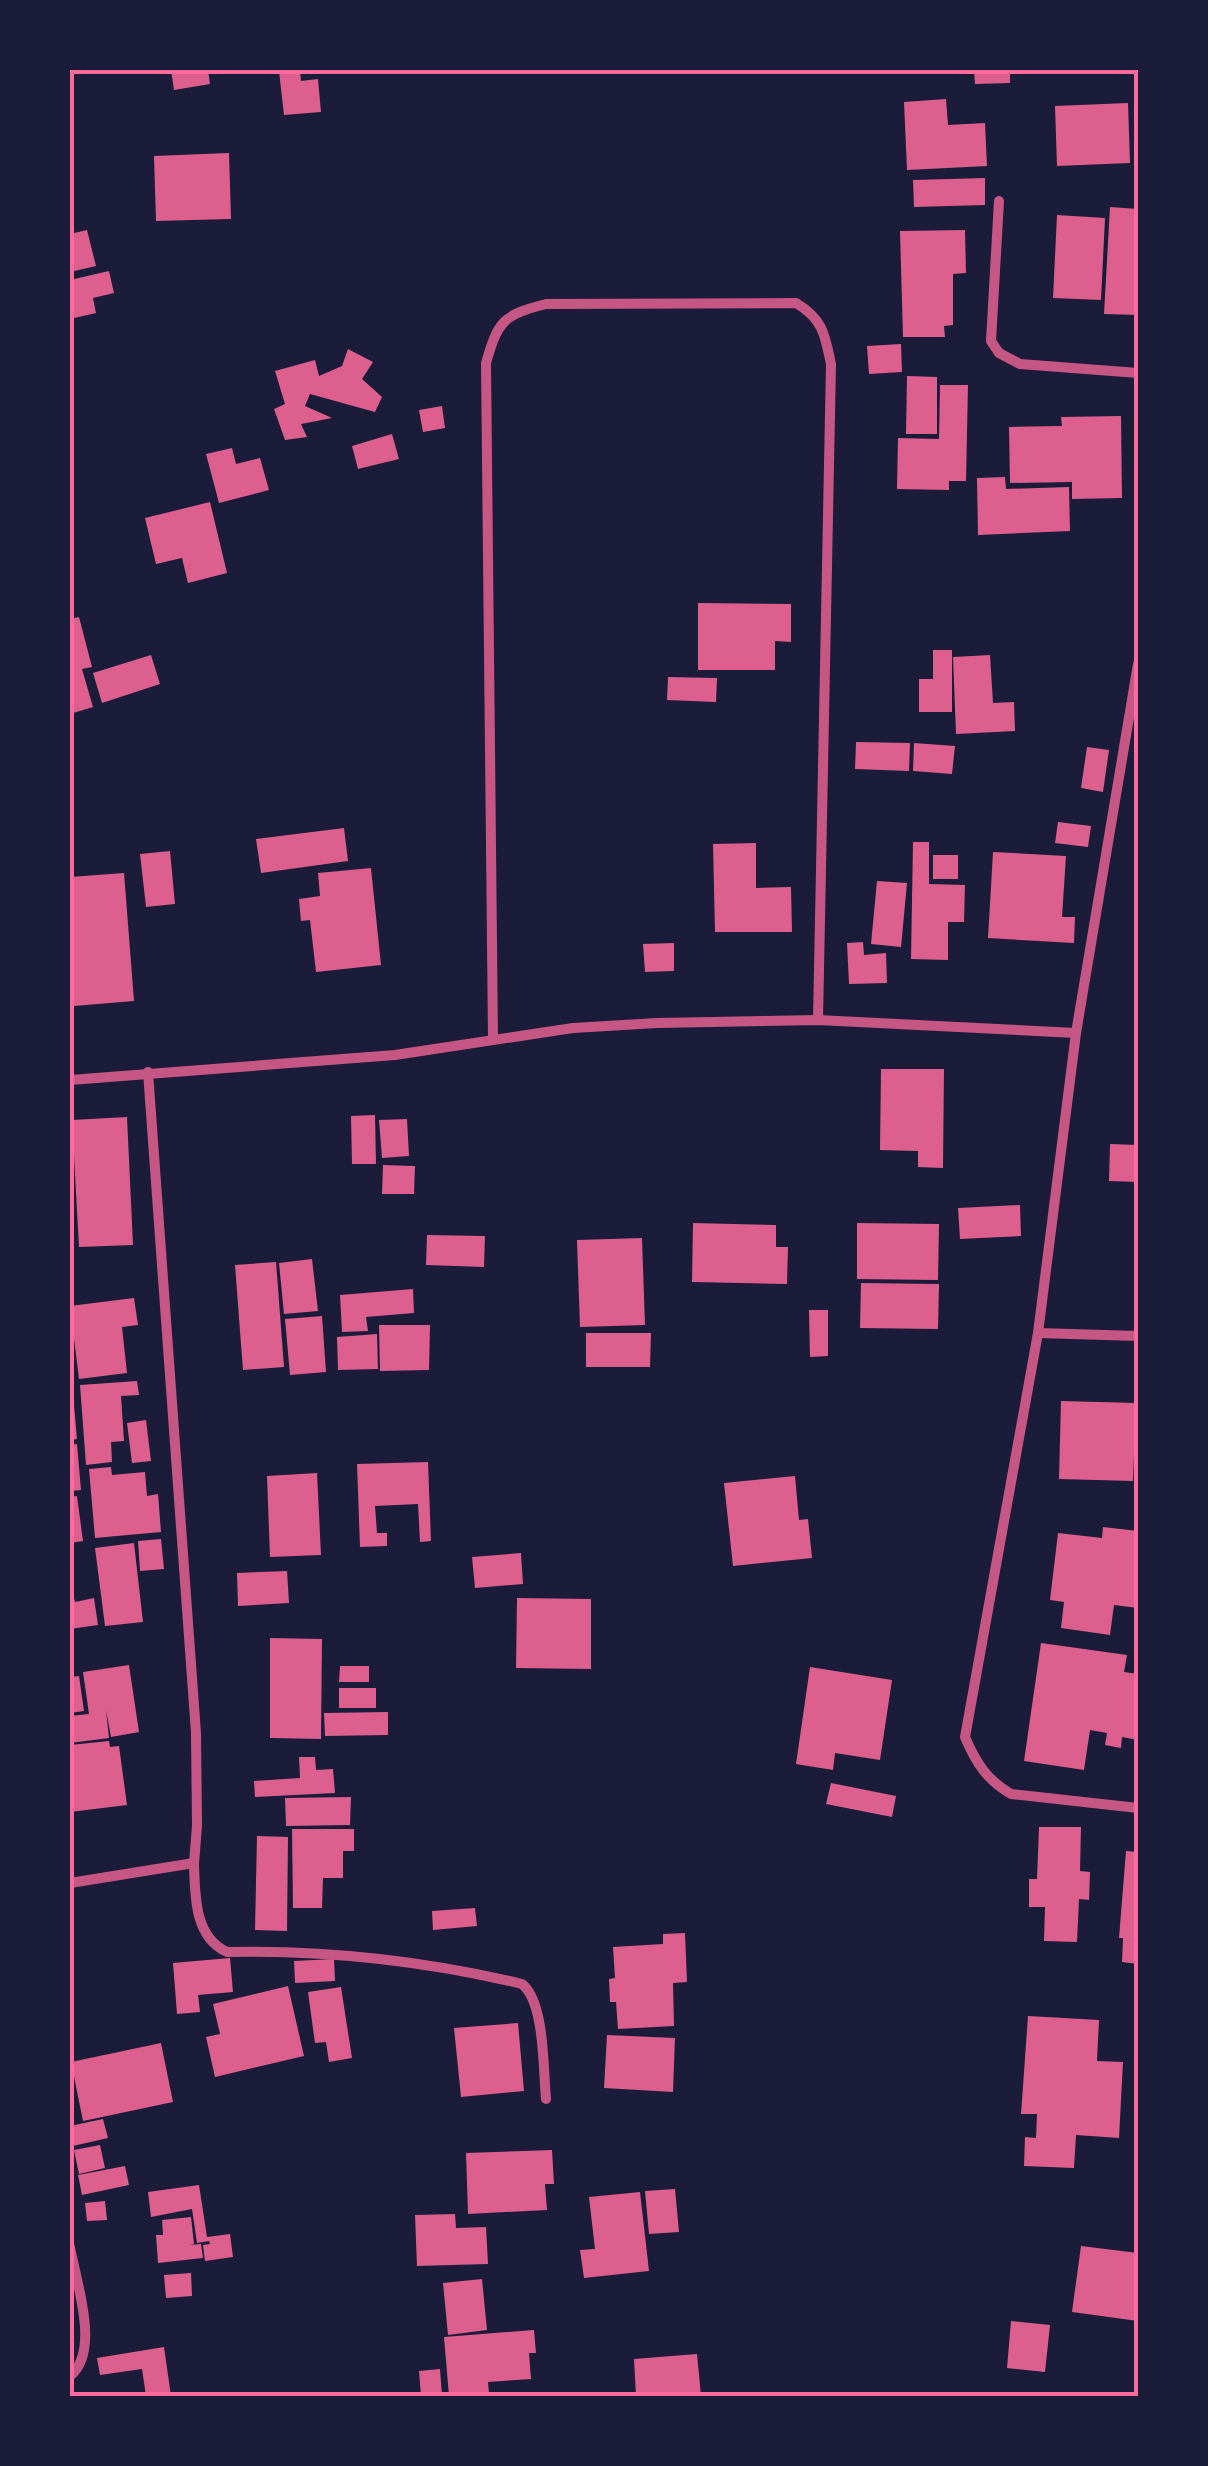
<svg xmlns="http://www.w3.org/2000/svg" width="1208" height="2466" font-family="'Open Sans',sans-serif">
<rect width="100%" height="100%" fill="#1b1b3a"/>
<g fill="#dd5f8e">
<path d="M171,70h37l2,14 -36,6z"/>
<path d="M300,70l1,11 17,-2 3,33 -37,3 -5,-44z"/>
<path d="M974,70h36v13l-35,1z"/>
<path d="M946,99l2,26 37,-2 2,43 -80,4 -3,-68z"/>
<path d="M1128,103l2,60 -73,3 -2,-60z"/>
<path d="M229,153l2,66 -75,2 -2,-65z"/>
<path d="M985,178v27l-71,2 -1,-27z"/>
<path d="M1110,207l28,2v106l-34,-1z"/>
<path d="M1057,215l48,3 -4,82 -48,-2z"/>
<path d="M87,230l9,36 -26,6v-38z"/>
<path d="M965,230l1,43 -13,1v51l-9,1 1,11h-42l-3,-106z"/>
<path d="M109,271l5,22 -21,5 3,15 -26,6v-39z"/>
<path d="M901,344l1,28 -33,2 -2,-28z"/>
<path d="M348,349l25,13 -11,17 20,18 -7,15 -65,-18 -5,12 27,12 -31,6 6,13 -22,3 -11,-31 11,-5 -10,-33 40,-11 4,16 23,-10z"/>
<path d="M907,376l30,1v57h-31z"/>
<path d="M940,385h28l-2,96h-17v9l-52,-1 1,-51 41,1z"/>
<path d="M442,406l3,22 -22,4 -4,-22z"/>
<path d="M1121,416l1,82 -50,1v-17l-62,1 -1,-56 53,-1 -1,-9z"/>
<path d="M392,434l7,25 -41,10 -6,-23z"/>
<path d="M232,448l4,16 24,-6 9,32 -50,13 -13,-49z"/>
<path d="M1005,477l1,12 63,-2 1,44 -92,4 -1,-57z"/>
<path d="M210,502l17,71 -39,10 -6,-25 -26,6 -11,-46z"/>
<path d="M698,603l93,1v38l-16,-1v29h-77z"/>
<path d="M79,617l13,50 -10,2 11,38 -23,7v-95z"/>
<path d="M933,650h19v62h-33v-33h14z"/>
<path d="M151,655l9,29 -58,19 -9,-30z"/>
<path d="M990,655l3,48 21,-1 1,29 -59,3 -3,-77z"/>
<path d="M668,677l49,1 -1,24 -49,-2z"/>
<path d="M856,742l54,1 -1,28 -54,-2z"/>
<path d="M914,743l41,3 -3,28 -39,-3z"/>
<path d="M1087,747l22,3 -6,42 -22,-4z"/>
<path d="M1058,822l33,4 -3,21 -33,-4z"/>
<path d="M344,828l4,33 -87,12 -5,-34z"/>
<path d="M913,842h16v42l36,1 -1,37h-16v38l-37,-1z"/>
<path d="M756,843v45l35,-1 1,45h-77l-2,-88z"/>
<path d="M170,851l5,53 -29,3 -6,-53z"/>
<path d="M993,852l73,4 -4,61h13l-1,26 -86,-5z"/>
<rect x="933" y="855" width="25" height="24"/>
<path d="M371,868l10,97 -65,7 -6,-52 -9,1 -2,-22 21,-3 -2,-23z"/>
<path d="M124,873l10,128 -60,5 -4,-18v-111z"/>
<path d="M877,881l30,2 -6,64 -30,-3z"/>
<path d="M863,942l1,13 22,-2 1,30 -38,1 -2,-41z"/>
<path d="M674,943v28l-29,1 -2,-28z"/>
<path d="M881,1069h63l-1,99 -25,-1v-16l-38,-1z"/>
<path d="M375,1115l1,49h-24l-1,-48z"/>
<path d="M127,1117l6,128 -54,2 -7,-127z"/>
<path d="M407,1119l2,37 -27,2 -3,-38z"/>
<path d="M1110,1144l28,1v37l-29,-1z"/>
<path d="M383,1165l32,1 -1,28h-32z"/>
<path d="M1020,1205l1,31 -61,3 -2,-31z"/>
<path d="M693,1223l83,2v22h12l-1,37 -95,-2z"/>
<path d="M857,1223l82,1 -1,56 -81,-1z"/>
<path d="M427,1235l58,1 -1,31 -58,-2z"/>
<path d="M642,1238l3,87 -65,2 -3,-87z"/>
<path d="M312,1259l6,52 -34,3 -5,-51z"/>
<path d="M276,1262l8,105 -41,3 -8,-105z"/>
<path d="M861,1283l78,1 -1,45 -78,-1z"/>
<path d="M413,1289l1,24 -48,4 2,14 -26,1 -2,-37z"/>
<path d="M134,1298l4,27 -16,2 5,46 -48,6 -9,-73z"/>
<path d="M809,1310h19v46l-18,1z"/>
<path d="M322,1316l4,56 -36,3 -5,-56z"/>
<path d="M379,1325h51l-1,45 -49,1z"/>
<path d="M586,1333h65l-1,34h-64z"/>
<path d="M377,1334l1,35 -40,1 -1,-33z"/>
<path d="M137,1381l2,14 -18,1 3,45 -13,1 1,20 -26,3 -6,-80z"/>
<path d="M70,1393h3l4,46 -7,1z"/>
<path d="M1061,1401l75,2 -3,78 -74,-2z"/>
<path d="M146,1420l5,41 -19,2 -5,-40z"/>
<path d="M77,1444l4,46 -11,1v-46z"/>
<path d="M428,1462l3,79 -11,1 -2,-38 -43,2 2,27h10v13l-27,1 -3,-83z"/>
<path d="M111,1467l1,8 33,-3 2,24 11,-2 3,38 -66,6 -6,-69z"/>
<path d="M317,1473l4,82 -51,2 -3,-81z"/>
<path d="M795,1476l4,44 9,-1 4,39 -79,8 -9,-83z"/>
<path d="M77,1496l6,45 -13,2v-46z"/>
<path d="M1103,1527l35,4v77l-24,-3 -4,30 -49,-7 3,-26 -14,-2 8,-67 44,5z"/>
<path d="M161,1539l3,30 -24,2 -2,-30z"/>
<path d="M134,1543l9,79 -38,4 -10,-78z"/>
<path d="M521,1553l2,31 -48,4 -3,-31z"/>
<path d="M287,1571l2,32 -51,3 -1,-33z"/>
<path d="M70,1581l5,21 19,-4 4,27 -28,4z"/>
<path d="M517,1598l74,1v70l-75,-1z"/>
<path d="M270,1638l52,1 -1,100 -51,-1z"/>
<path d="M1041,1643l86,12 -3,17 14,2v66l-16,-3 -1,11 -16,-3 2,-12 -17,-3 -6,40 -60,-9z"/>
<path d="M129,1665l10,67 -28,5 -5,-27 3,28 -39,5v-27l19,-2 -6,-42z"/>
<path d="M340,1666h29v16h-30z"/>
<path d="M810,1667l82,13 -12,80 -45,-7 -2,17 -37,-6z"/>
<path d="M79,1676l5,35 -14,2v-36z"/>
<rect x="339" y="1688" width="37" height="20"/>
<path d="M388,1712v23l-63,1 -1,-23z"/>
<path d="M109,1741l1,6 9,-1 8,59 -57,7v-67z"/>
<path d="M299,1757h16l1,13 17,-1 2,24 -80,4 -1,-16 46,-3z"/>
<path d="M831,1783l65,13 -4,21 -66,-13z"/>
<path d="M351,1797l-1,28 -64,1 -1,-28z"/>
<path d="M1039,1827h42l-1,44 10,1 -1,28 -10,-1 -2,43 -33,-1 1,-34h-16v-28h8z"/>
<path d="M292,1829h62v22h-11v27h-20l-1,30h-29z"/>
<path d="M257,1836l31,1 -1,94 -32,-1z"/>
<path d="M1126,1851l12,1v112l-16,-2 1,-24h-4z"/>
<path d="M475,1908l2,18 -44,4 -1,-19z"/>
<path d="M685,1933l2,49 -14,1 1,43 -56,3 -2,-27h-6l-1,-23 6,-1 -2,-31 50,-3v-10z"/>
<path d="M230,1958l3,34 -35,3 2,17 -23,2 -4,-51z"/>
<path d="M334,1959l1,22 -40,2 -1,-22z"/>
<path d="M288,1986l16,70 -89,21 -9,-40 14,-3 -7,-30z"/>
<path d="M341,1987l11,71 -23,4 -3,-20 -11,1 -7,-51z"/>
<path d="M1028,2016l71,4 -2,41 26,1 -4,76 -43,-3 -2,33 -50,-2 1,-29 11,1 1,-24h-16z"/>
<path d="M518,2023l6,68 -63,6 -7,-69z"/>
<path d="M607,2035l68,3 -2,54 -69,-4z"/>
<path d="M161,2043l12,59 -90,19 -12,-59z"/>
<path d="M103,2119l5,19 -35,8 -3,-20z"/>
<path d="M100,2145l5,23 -26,6 -5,-24z"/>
<path d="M552,2150l2,34h-9l2,26 -79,4 -2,-61z"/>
<path d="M125,2166l4,19 -47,10 -4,-20z"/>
<path d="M199,2185l8,52 23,-3 3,23 -28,4 -2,-16 7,-1 -1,-3 -12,2 -5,-34 -41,8 -3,-25z"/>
<path d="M675,2189l4,43 -30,2 -4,-43z"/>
<path d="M640,2192l9,79 -65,7 -4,-28 15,-1 -6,-52z"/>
<path d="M105,2201l2,19 -20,1 -2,-18z"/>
<path d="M455,2214l1,14 30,-1 2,37 -71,2 -2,-51z"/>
<path d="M191,2217l3,27 -5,1 12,-1 2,14 -45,5 -2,-28h7l-1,-15z"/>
<path d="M1081,2246l57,7v68l-66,-9z"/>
<path d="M191,2273l1,23 -26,2 -2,-23z"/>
<path d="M482,2279l5,51 -39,5 -5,-52z"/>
<path d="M1011,2321l39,4 -5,47 -38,-4z"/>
<path d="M534,2330l2,23h-7l2,26 -43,3 1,11 -40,3 -5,-59z"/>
<path d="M164,2347l7,49h-25l-4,-27 -42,6 -3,-17z"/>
<path d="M697,2354l4,42h-65l-2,-37z"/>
<path d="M440,2369l2,27h-21l-2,-25z"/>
</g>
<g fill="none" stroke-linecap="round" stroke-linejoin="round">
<g stroke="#c65784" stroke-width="10">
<path d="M999,201l-8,140 8,12 21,11 118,9"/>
<path d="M1138,664l-62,369 -38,300 -73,404c11,26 22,43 46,57l127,14"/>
<path d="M493,1039l-7,-676c12,-42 17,-48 60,-59l250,-1c27,16 29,32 35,61l-13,656"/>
<path d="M70,1080l325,-25 178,-27 84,-5 161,-3 258,13"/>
<path d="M1038,1333l100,3"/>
<path d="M194,1863c1,32 0,74 33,89 97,-2 199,9 295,32 23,18 21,85 24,115"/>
<path d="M70,1883l124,-20 3,-37 -1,-93 -48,-661"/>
<path d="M70,2247c6,35 31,104 0,129"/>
</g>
</g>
<rect width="1208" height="2466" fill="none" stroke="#1b1b3a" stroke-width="145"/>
<rect x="72" y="72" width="1064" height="2322" fill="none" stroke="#ff6b9d" stroke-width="4"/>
</svg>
